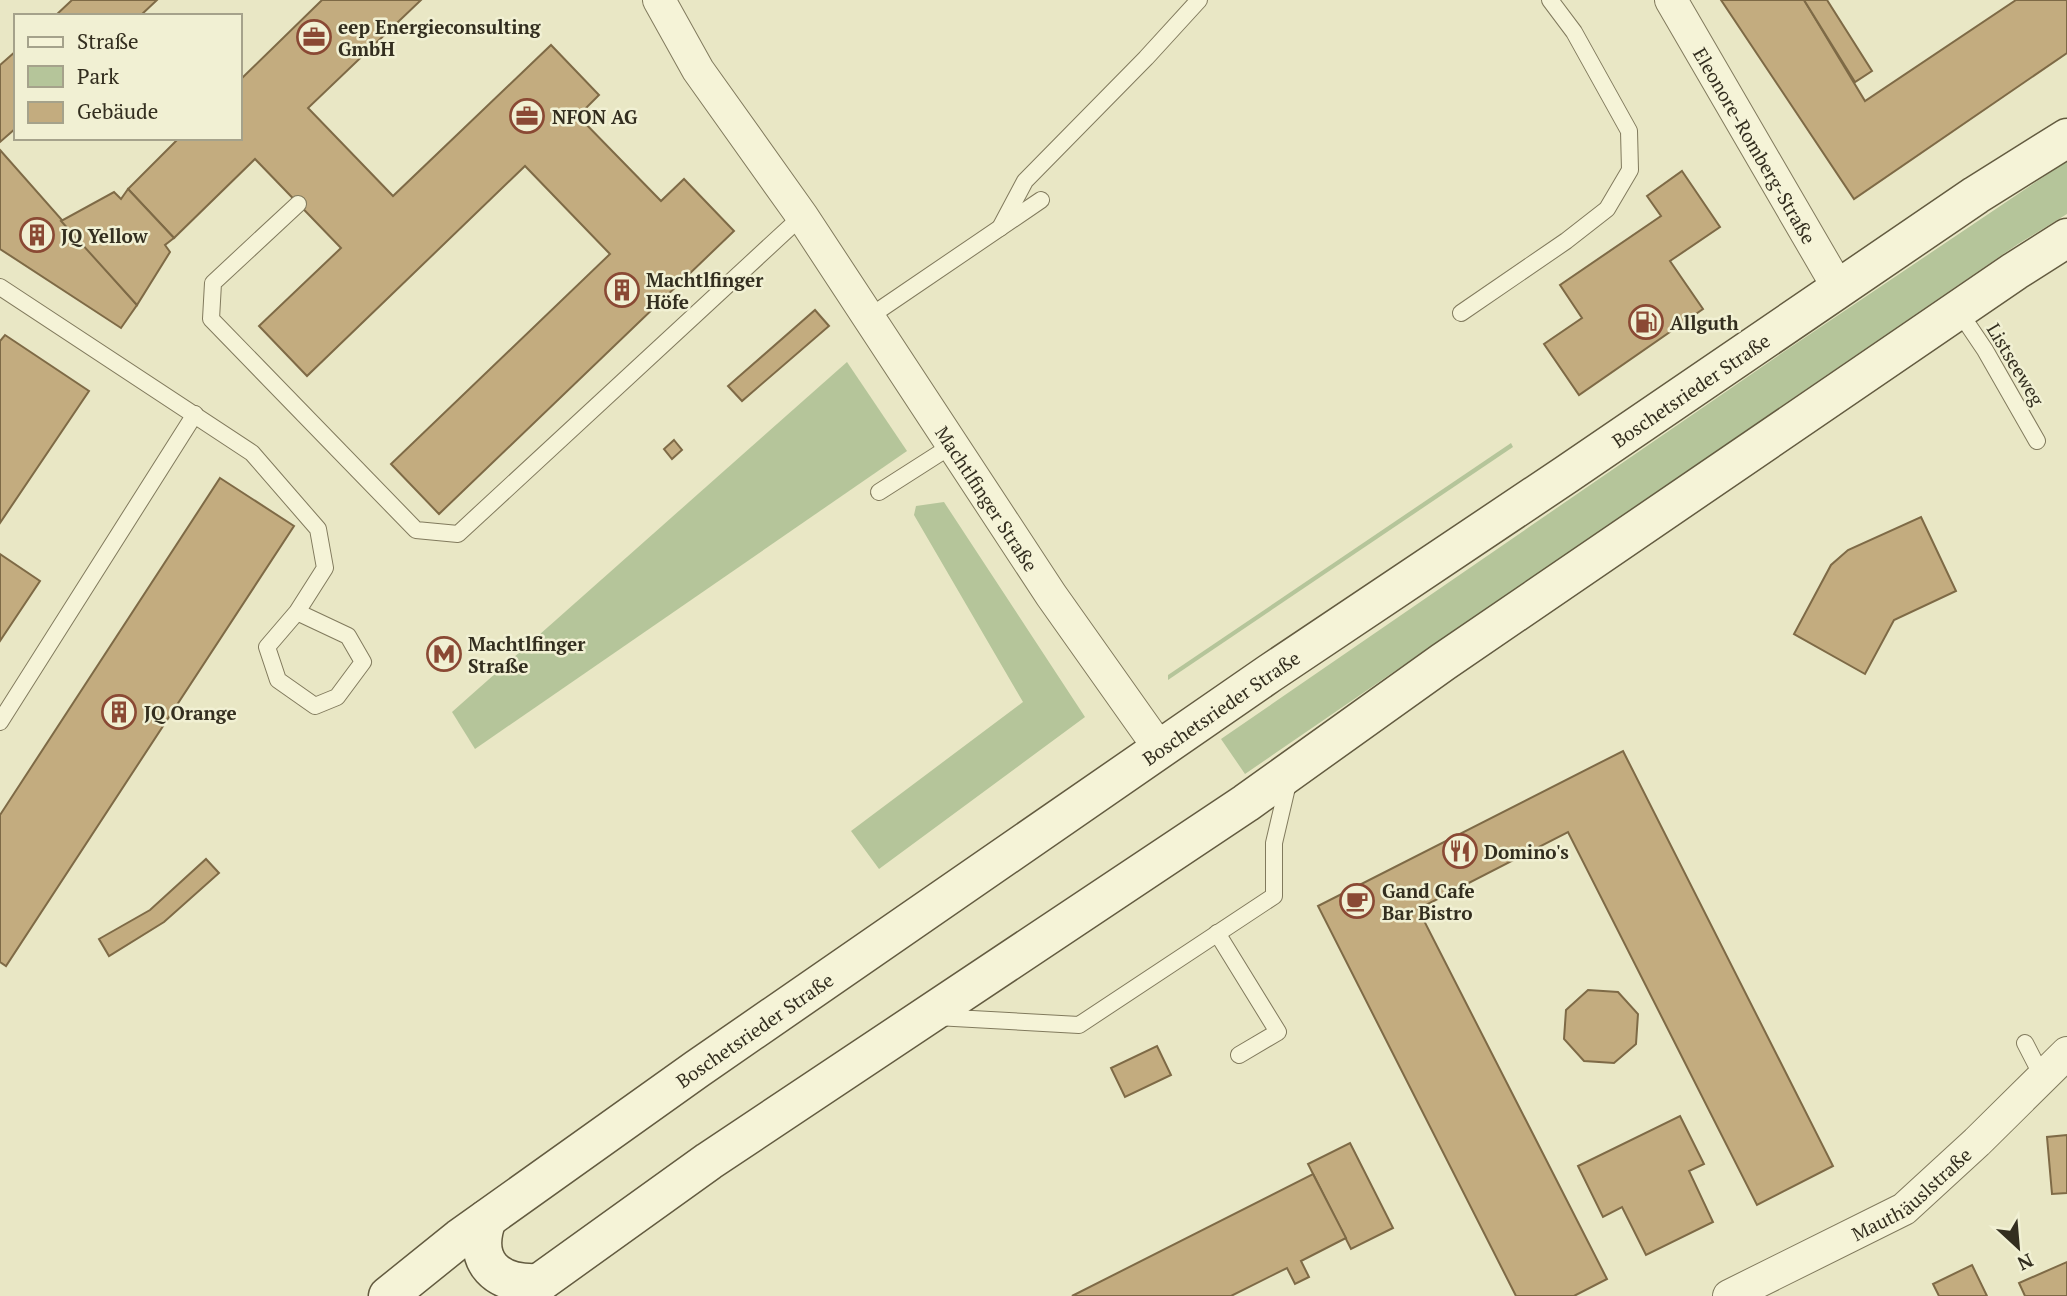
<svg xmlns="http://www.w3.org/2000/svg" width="2067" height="1296" font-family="'PT Serif',serif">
<rect width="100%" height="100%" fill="#e9e7c5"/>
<g fill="#b5c59a">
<path d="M2067,161v53l-49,30 -773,530 -24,-35 561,-386z"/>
<path d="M847,362l60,89 -432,298 -23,-37z"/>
<path d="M1511,443l2,4 -345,233v-5z"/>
<path d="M944,502l141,215 -206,152 -28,-38 172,-129 -109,-187 2,-9z"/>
</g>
<g fill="#c3ac7f" stroke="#7e6a46" stroke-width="2">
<path d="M72,0h85l-17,16h-85z"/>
<path d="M322,0h99l-113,108 85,88 158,-151 48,50 -21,21 83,85 23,-22 50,52 -295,283 -48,-50 219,-210 -85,-88 -218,210 -48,-50 82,-78 -86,-89 -81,79 -46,-49 51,-51h61v-58z"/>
<path d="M1721,0h83l61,101 151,-101h51v53l-213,146z"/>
<path d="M1804,0h23l45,71 -17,11z"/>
<path d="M16,51v77l-16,14v-77z"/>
<path d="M0,150l137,155 -16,23 -121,-79z"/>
<path d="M1682,171l38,56 -50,34 33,48 -124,86 -35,-51 38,-26 -22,-33 101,-69 -14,-20z"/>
<path d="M128,189l46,49 -9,7 5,7 -33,53 -76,-84 53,-29 7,7z"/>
<path d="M815,310l14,16 -87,75 -14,-15z"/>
<path d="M5,335l84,56 -89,132v-182z"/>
<path d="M674,440l8,10 -10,9 -8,-10z"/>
<path d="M220,478l74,48 -288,440 -6,-4v-147z"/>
<path d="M1921,517l35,74 -62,29 -29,54 -71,-40 37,-69 17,-15z"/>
<path d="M0,554l40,27 -40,60z"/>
<path d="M1623,751l210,415 -76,39 -189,-373 -150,77 189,370 -33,17h-58l-198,-390z"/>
<path d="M206,859l13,14 -55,49 -55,34 -10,-17 51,-29z"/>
<path d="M1588,990l30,2 20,22 -2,30 -22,19 -30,-2 -20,-22 2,-29z"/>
<path d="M1157,1046l14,29 -46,22 -14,-29z"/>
<path d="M1680,1116l24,48 -15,7 24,51 -67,33 -24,-48 -19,10 -25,-51z"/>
<path d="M2067,1135v58l-15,1 -5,-57z"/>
<path d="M1350,1143l43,85 -42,21 -43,-85z"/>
<path d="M1313,1174l33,64 -45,23 8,16 -14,7 -8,-16 -56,28h-159z"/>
<path d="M2067,1262v34h-42l-6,-13z"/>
<path d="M1972,1265l15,31h-48l-6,-12z"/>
</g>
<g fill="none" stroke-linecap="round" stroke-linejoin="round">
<g stroke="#817a5d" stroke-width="18">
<g id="lane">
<path d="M298,204l-85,79 -2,36 205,211 42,4 344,-318"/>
<path d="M1000,228l25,-47 121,-123 53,-58"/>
<path d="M0,287l252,166 66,76 7,39 -28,44 51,24 15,26 -26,35 -22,9 -37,-26 -11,-33 30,-35"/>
<path d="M1958,310l27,40 52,91"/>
<path d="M1461,313l105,-72 41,-32 23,-39 -1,-39 -55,-99 -24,-32"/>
<path d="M869,317l172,-117"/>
<path d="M879,492l72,-46"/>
<path d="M0,722l195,-308"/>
<path d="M1217,933l61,99 -39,23"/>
<path d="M936,1017l143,8 195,-129v-53l15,-64"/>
<path d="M2025,1043l17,33"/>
</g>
</g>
<g stroke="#817a5d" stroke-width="34">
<g id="street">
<path id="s1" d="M659,0l39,70 104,146 249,379 109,154"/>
<path id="s2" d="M1671,0l168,289"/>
<path id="s3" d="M1729,1296l175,-87 73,-67 90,-89"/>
</g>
</g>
<g stroke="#635b40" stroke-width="41">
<g id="secondary">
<path d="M487,1219c-16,44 10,66 52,64"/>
<path id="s4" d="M388,1296l72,-58 237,-169 573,-396 297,-199 409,-279 91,-57"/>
<path d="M521,1296l188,-135 537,-358 197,-141 572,-391 52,-33"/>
</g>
</g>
<use href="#lane" stroke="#f5f3d7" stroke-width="16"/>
<use href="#street" stroke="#f5f3d7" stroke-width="32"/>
<use href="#secondary" stroke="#f5f3d7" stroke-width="38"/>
</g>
<defs>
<g id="office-ring" transform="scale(1.75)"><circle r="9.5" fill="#f1f0d3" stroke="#8a4934" stroke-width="1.5"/><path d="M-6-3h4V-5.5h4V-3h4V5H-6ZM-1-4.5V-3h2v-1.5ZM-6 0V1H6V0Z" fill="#8a4934"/></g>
<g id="building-ring" transform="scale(1.75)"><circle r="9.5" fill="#f1f0d3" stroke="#8a4934" stroke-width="1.5"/><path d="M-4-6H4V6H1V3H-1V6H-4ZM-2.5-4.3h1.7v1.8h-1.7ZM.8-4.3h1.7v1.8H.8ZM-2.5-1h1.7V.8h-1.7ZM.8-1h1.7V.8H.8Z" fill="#8a4934"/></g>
<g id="fuel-ring" transform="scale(1.75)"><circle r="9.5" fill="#f1f0d3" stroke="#8a4934" stroke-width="1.5"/><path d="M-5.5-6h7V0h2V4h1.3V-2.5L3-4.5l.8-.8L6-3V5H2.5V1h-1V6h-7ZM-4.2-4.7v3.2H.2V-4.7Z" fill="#8a4934"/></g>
<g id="metro-ring" transform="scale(1.75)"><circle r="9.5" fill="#f1f0d3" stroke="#8a4934" stroke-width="1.5"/><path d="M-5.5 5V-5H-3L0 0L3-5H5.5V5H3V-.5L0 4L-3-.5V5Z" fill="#8a4934"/></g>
<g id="restaurant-ring" transform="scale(1.75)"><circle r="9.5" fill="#f1f0d3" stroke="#8a4934" stroke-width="1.5"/><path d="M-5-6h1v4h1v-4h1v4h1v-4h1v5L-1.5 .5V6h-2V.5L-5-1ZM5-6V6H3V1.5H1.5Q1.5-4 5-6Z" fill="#8a4934"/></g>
<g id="cafe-ring" transform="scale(1.75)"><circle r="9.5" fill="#f1f0d3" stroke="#8a4934" stroke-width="1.5"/><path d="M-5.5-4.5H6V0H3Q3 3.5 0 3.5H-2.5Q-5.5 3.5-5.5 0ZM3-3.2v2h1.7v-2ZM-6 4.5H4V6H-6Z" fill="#8a4934"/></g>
</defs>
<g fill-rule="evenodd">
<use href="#office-ring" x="314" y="37"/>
<use href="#office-ring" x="527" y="116"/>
<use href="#building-ring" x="37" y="235"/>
<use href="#building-ring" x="622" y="290"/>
<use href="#fuel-ring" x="1646" y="322"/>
<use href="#metro-ring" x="444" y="654"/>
<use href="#building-ring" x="119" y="712"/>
<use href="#restaurant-ring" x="1460" y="851"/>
<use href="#cafe-ring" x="1357" y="901"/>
</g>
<g text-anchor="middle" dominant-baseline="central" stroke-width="5" stroke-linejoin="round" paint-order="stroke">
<g font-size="19" font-weight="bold" fill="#332e1f" stroke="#f1f0d3" text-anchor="start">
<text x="338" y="26">eep Energieconsulting<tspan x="338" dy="22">GmbH</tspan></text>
<text x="552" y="116">NFON AG</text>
<text x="61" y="235">JQ Yellow</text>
<text x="646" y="279">Machtlfinger<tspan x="646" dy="22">Höfe</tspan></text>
<text x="1670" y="322">Allguth</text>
<text x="468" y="643">Machtlfinger<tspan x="468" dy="22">Straße</tspan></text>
<text x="144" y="712">JQ Orange</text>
<text x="1484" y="851">Domino's</text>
<text x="1382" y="890">Gand Cafe<tspan x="1382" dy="22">Bar Bistro</tspan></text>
</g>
<g font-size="19" fill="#332e1f" stroke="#f1f0d3">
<text stroke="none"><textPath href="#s2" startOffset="168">Eleonore-Romberg-Straße</textPath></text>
<text transform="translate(2016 364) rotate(59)">Listseeweg</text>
<text stroke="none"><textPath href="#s4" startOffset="1587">Boschetsrieder Straße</textPath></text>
<text stroke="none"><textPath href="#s1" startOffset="597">Machtlfinger Straße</textPath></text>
<text stroke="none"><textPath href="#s4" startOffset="1020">Boschetsrieder Straße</textPath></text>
<text stroke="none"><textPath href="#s4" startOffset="453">Boschetsrieder Straße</textPath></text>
<text stroke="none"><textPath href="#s3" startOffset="210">Mauthäuslstraße</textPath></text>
</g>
</g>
<rect x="14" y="14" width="228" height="126" fill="#f1f0d3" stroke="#a5a28b" stroke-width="2"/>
<rect x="28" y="37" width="35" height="10" fill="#f5f3d7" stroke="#a5a28b" stroke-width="2"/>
<text x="77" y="49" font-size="21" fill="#332e1f">Straße</text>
<rect x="28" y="66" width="35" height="21" fill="#b5c59a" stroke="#a5a28b" stroke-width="2"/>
<text x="77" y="84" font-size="21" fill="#332e1f">Park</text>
<rect x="28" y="102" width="35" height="21" fill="#c3ac7f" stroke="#a5a28b" stroke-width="2"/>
<text x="77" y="119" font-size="21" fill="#332e1f">Gebäude</text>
<g transform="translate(2018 1247) rotate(154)" stroke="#f1f0d3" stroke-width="5" paint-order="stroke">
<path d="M0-5L12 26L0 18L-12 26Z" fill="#332e1f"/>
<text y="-10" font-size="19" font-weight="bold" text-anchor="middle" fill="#332e1f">N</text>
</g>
</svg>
